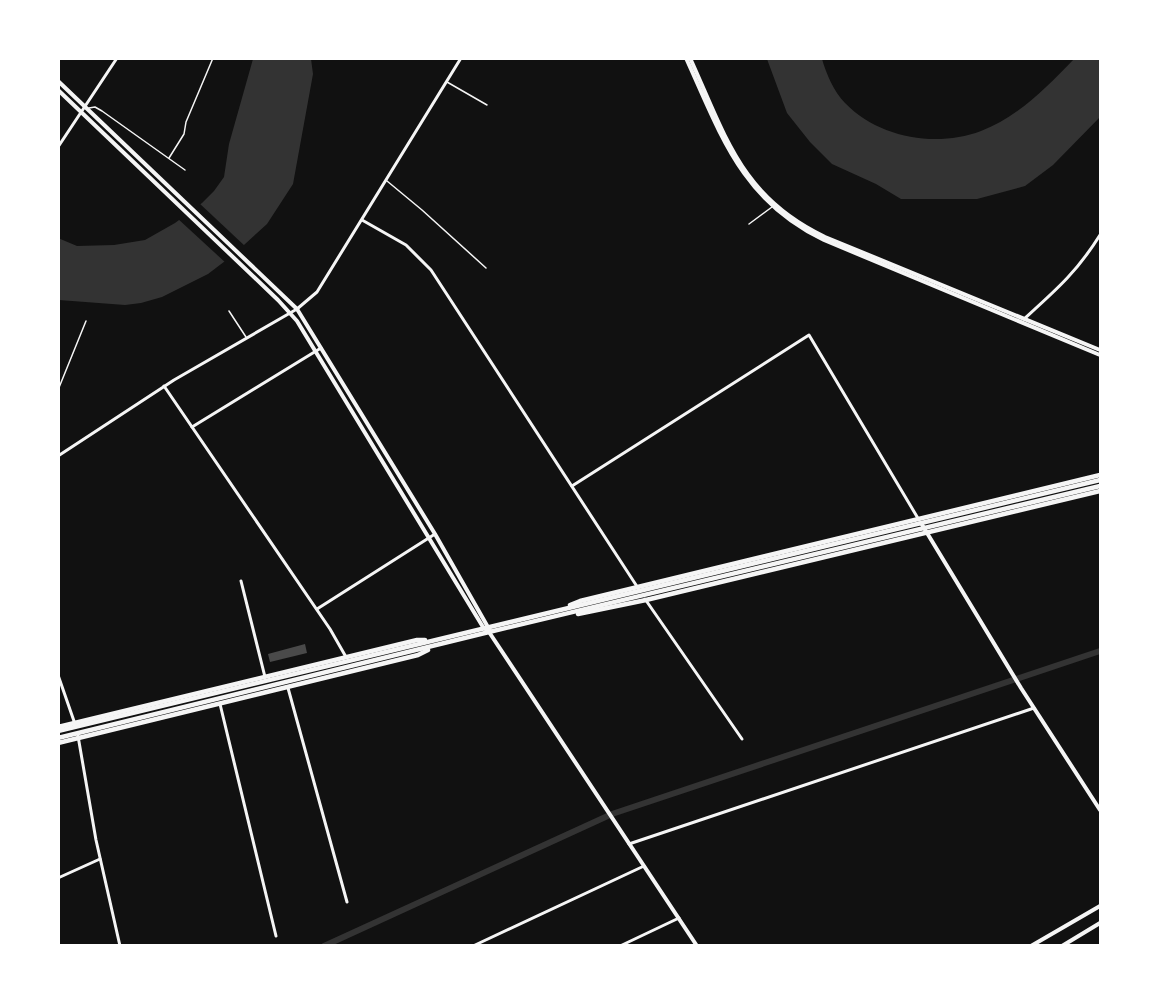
<svg xmlns="http://www.w3.org/2000/svg" width="1159" height="1004" font-family="'Source Sans 3',sans-serif">
<rect width="100%" height="100%" fill="#111"/>
<g fill="#333">
<path d="M253,59h58l2,15 -20,110 -26,40 -34,31 -25,19 -46,23 -21,6 -16,2 -66,-5 -1,-62 19,8 37,-1 31,-5 30,-17 27,-20 12,-12 10,-14 5,-33z"/>
<path d="M767,59h55c4,14 12,33 23,44 34,35 91,45 136,28 37,-14 66,-44 93,-72h26v58l-47,48 -28,21 -48,13h-76l-25,-15 -44,-20 -22,-22 -23,-29z"/>
</g>
<path fill="#111" d="M198,202l48,45 -19,17 -50,-46z"/>
<g fill="none" stroke-linecap="round" stroke-linejoin="round">
<path stroke="#333" stroke-width="6" d="M324,946l288,-132 488,-163"/>
</g>
<path fill="#4a4a4a" d="M305,644l2,9 -37,9 -2,-8z"/>
<g fill="none" stroke-linecap="round" stroke-linejoin="round">
<g stroke="#f5f5f5" stroke-width="1.5">
<path d="M447,82l40,23"/>
<path d="M89,108l6,-1 7,4 83,59"/>
<path d="M169,158l15,-24 2,-12 27,-64"/>
<path d="M387,181l35,29 64,58"/>
<path d="M749,224l23,-17"/>
<path d="M229,311l17,26"/>
<path d="M58,390l28,-69"/>
</g>
<g stroke="#f5f5f5" stroke-width="3">
<path d="M58,147l59,-89"/>
<path d="M362,220l44,25 25,25 207,318"/>
<path d="M1024,319c32,-29 53,-47 76,-84"/>
<path d="M164,386l166,243 16,28"/>
<path d="M192,427l129,-79"/>
<path d="M58,456l116,-76 123,-71 20,-17 144,-234"/>
<path d="M572,486l237,-151 110,185"/>
<path d="M241,581l24,96"/>
<path d="M645,599l97,140"/>
<path d="M317,609l118,-75"/>
<path d="M58,675l17,49"/>
<path d="M288,688l59,214"/>
<path d="M220,704l56,232"/>
<path d="M78,736l18,104 24,106"/>
<path d="M629,844l405,-136"/>
<path d="M58,878l42,-19"/>
<path d="M473,946l171,-80"/>
<path d="M620,946l59,-28"/>
</g>
<path stroke="#f5f5f5" stroke-width="4" d="M921,523l100,165 79,122"/>
<g stroke="#f5f5f5" stroke-width="4">
<path d="M686,58c35,77 56,143 138,182l276,115"/>
<path d="M690,58c36,79 51,139 135,179l275,113"/>
<path d="M58,81l239,228 138,225 54,95"/>
<path d="M58,90l220,210 19,21 186,306 6,5 208,314"/>
<path d="M1031,946l69,-40"/>
<path d="M1062,946l38,-23"/>
</g>
<g stroke="#f5f5f5" stroke-width="4.5">
<path d="M570,605l10,-4 520,-126"/>
<path d="M578,614l68,-14 454,-109"/>
<path d="M58,727l359,-87h8"/>
<path d="M58,731l1042,-251"/>
<path d="M58,738l431,-106 611,-146"/>
<path d="M58,743l360,-88 10,-5"/>
</g>
</g>
<rect width="1159" height="1004" fill="none" stroke="#ffffff" stroke-width="120"/>
</svg>
